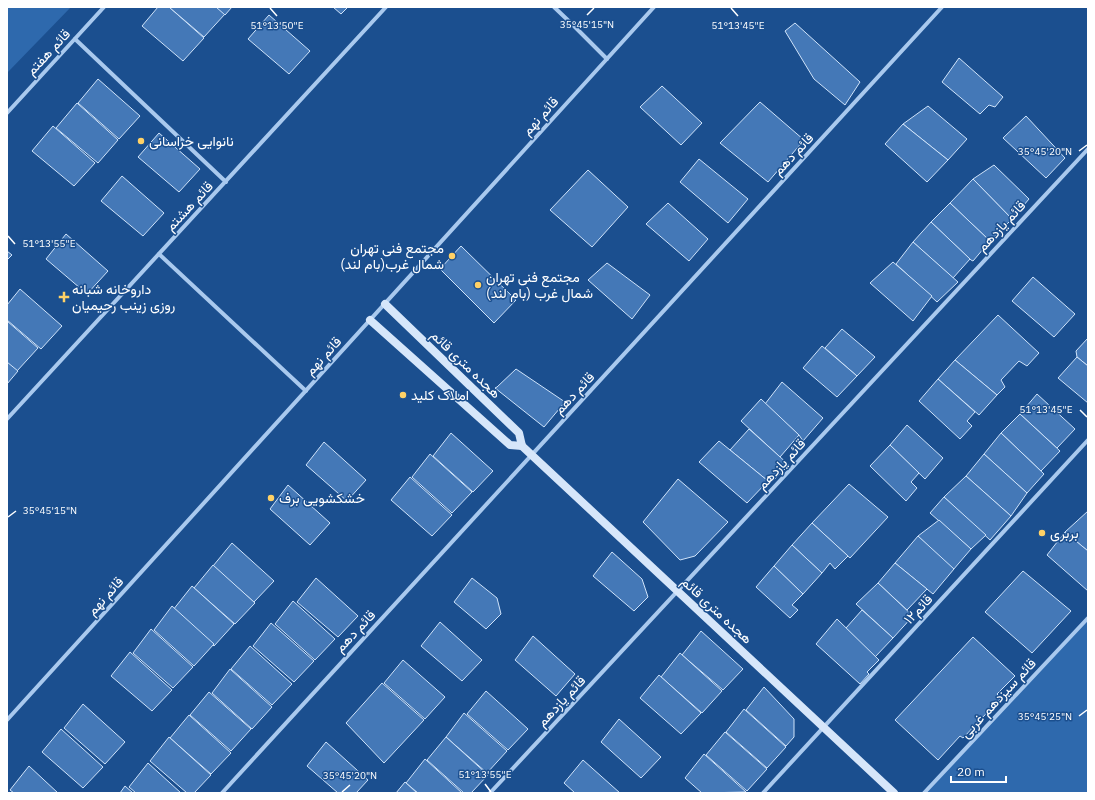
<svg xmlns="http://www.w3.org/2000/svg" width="1095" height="800" font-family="'IBM Plex Sans',Vazirmatn,sans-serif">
<rect width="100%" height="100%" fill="#1b4f8f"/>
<g fill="#2e69ad">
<path d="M7,7h64l-64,66z"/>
<path d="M1088,618v175h-164z"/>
</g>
<g fill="#4478b7" stroke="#cfe3fa">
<path d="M158,7h11l35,31 -21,23 -41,-35z"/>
<path d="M169,7h48l8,7 -21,23z"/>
<path d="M216,7h16l-7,8z"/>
<path d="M333,7h15l-7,7z"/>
<path d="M269,15l41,36 -21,23 -41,-35z"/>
<path d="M795,23l65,59 -15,23 -31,-26 -29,-48z"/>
<path d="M959,58l44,39 -8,10 -6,-2 -9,9 -38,-32z"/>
<path d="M98,79l42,37 -21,23 -41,-36z"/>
<path d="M662,86l40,37 -21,22 -41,-38z"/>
<path d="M760,102l44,38 -36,42 -48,-39z"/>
<path d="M77,103l41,37 -20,23 -42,-35z"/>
<path d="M928,106l39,33 -19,21 -45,-36z"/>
<path d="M1026,116l39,42 -19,20 -43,-40z"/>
<path d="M903,124l45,36 -21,22 -42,-38z"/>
<path d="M53,126l42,37 -21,23 -42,-35z"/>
<path d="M159,133l41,36 -21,23 -41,-35z"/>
<path d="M699,159l49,40 -20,24 -48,-41z"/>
<path d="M994,165l35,34 -17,20 -39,-40z"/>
<path d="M588,170l40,37 -36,40 -42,-37z"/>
<path d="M122,176l42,37 -21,23 -42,-35z"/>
<path d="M973,179l39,40 -22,22 -40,-38z"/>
<path d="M668,203l40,36 -19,22 -43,-37z"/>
<path d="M950,203l40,38 -17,20 -2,-1 -40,-38z"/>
<path d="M931,222l39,37 -17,19 -40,-36z"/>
<path d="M66,234l42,37 -21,23 -41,-35z"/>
<path d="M913,242l45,40 -21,20 -41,-38z"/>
<path d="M461,246l55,54 -22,23 -54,-54z"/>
<path d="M7,251l5,4 -5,5z"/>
<path d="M893,262l39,34 -19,25 -43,-38z"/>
<path d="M607,263l43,32 -18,24 -44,-39z"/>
<path d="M1033,277l42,37 -21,23 -42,-36z"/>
<path d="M20,289l42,37 -21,23 -34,-29v-15z"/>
<path d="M998,315l41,38 -12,13 -8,-5 -18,19 4,7 -8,8 -42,-35z"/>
<path d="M7,321l31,27 -21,23 -10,-8z"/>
<path d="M842,329l33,28 -18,19 -32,-28z"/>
<path d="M1088,338v28l-11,-9 -1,-6z"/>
<path d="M822,346l35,30 -20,21 -34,-29z"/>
<path d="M1077,357l11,9v37l-30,-25z"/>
<path d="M955,360l42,35 -18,20 -41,-36z"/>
<path d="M7,362l11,9 -11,13z"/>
<path d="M516,369l49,33 -21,25 -49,-39 2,-1z"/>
<path d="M938,379l37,33 -8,9 5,5 -12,13 -41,-38z"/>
<path d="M782,382l41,36 -20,23 -4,-6 -34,-31z"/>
<path d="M1037,394l38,35 -18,19 -37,-34z"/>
<path d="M761,399l38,36 -19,22 -39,-36z"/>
<path d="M1020,414l40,37 -19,20 -40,-38z"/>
<path d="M907,425l36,33 -18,21 -35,-34z"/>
<path d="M749,429l40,36 -16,16h-5l-38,-31z"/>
<path d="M451,433l42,38 -20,21 -40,-36z"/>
<path d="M1001,433l43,41 -17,19 -43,-39z"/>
<path d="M719,441l49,40 -21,22 -48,-41z"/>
<path d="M324,442l42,38 -19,21 -41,-36z"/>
<path d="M890,445l29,28 -8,9 6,6 -11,13 -36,-35z"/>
<path d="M430,454l42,38 -20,21 -40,-36z"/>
<path d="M984,454l43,39 -16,23 -45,-40z"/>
<path d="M966,476l45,40 -21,24 -46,-43z"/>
<path d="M410,477l42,38 -20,21 -41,-36z"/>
<path d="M678,479l50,43 -33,34 -15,4 -37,-38z"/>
<path d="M849,484l39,33 -38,41 -38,-35z"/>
<path d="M288,485l42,38 -20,22 -40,-36z"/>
<path d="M944,497l42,38 -15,14 -41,-36z"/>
<path d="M1088,511v40l-23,-19z"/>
<path d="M939,520l32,29 -18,21 -35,-34z"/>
<path d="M812,523l36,33 -13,13 -5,-6 -8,10 -30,-28z"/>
<path d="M1065,532l23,19v40l-41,-36z"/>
<path d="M918,536l36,33 -21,25 -38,-31z"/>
<path d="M232,543l42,38 -20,21 -41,-36z"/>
<path d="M792,545l30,28 -19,21 -29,-28z"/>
<path d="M612,552l30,27 6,18 -14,14 -41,-35z"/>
<path d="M895,563l32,26 -20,21 -29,-27z"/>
<path d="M213,565l42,38 -20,21 -41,-36z"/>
<path d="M774,566l29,28 -11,11 6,5 -8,8 -34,-31z"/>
<path d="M1023,571l48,40 -39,42 -47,-41z"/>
<path d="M316,578l42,38 -20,21 -41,-35z"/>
<path d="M472,578l25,20 4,16 -15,15 -32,-27z"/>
<path d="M878,583l35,33 -20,22 -37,-34z"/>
<path d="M192,586l42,38 -20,22 -41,-36z"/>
<path d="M293,601l42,38 -20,21 -40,-36z"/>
<path d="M172,606l42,38 -20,22 -40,-36z"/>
<path d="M862,610l31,28 -18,19 -29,-29z"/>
<path d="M837,619l42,41 -12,12 2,2 -9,10 -44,-40z"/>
<path d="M440,622l42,38 -20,21 -41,-35z"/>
<path d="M271,623l43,38 -20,21 -41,-36z"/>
<path d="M151,629l42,38 -20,21 -40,-35z"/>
<path d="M701,631l42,38 -20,21 -41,-35z"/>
<path d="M533,636l42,38 -19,22 -41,-36z"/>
<path d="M973,637l42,39 -18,18 4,4 -38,40 -3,-2 -22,24 -43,-40z"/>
<path d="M250,646l42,38 -20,21 -41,-36z"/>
<path d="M130,652l42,38 -20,21 -41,-35z"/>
<path d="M680,653l42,38 -20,22 -41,-36z"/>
<path d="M403,660l42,37 -20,22 -41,-36z"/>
<path d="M230,669l42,38 -20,22 -40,-36z"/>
<path d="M659,675l42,38 -20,21 -41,-36z"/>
<path d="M382,683l42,37 -40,43 -38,-40z"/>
<path d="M764,687l30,32v18l-8,9 -40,-36z"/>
<path d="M486,691l42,38 -20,21 -41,-36z"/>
<path d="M209,692l42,37 -20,22 -41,-36z"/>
<path d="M83,704l42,38 -20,22 -41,-36z"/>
<path d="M744,709l42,38 -19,21 -41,-36z"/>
<path d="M464,713l43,38 -20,22 -41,-36z"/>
<path d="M189,715l42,38 -20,21 -41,-36z"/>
<path d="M619,719l42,38 -20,21 -40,-36z"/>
<path d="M61,729l42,38 -20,21 -41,-36z"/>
<path d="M725,732l42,37 -20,22 -41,-36z"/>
<path d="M169,737l42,38 -17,18h-7l-37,-32z"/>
<path d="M446,737l42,38 -17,18h-7l-37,-33z"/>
<path d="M326,742l42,38 -12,13h-18l-31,-27z"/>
<path d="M704,754l42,38 -44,1 -17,-15z"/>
<path d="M425,759l37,34h-44l-12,-10z"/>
<path d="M583,760l37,33h-45l-11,-10z"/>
<path d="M148,763l33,30h-45l-7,-6z"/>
<path d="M29,766l29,27h-44l-4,-3z"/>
<path d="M405,782l12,11h-21z"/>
<path d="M125,786l8,7h-13z"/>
</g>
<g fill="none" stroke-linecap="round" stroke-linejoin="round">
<g stroke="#a9c9ee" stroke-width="4">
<path d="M554,7l20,19 33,33"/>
<path d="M75,39l151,143"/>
<path d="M7,113l97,-106"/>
<path d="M159,254l147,137"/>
<path d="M7,419l379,-412"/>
<path d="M7,720l647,-713"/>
<path d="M222,793l720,-786"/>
<path d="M490,793l598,-644"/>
<path d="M763,793l325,-353"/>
<path d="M924,793l164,-175"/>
</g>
<g stroke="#d6e6fa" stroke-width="8">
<path d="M385,304l134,129 3,13 372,347"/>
<path d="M370,320l140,125 12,1"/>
</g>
</g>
<path fill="none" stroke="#fff" stroke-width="1.5" d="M270,8l7,8M731,8l7,8M587,15l7,-7M1079,151l8,-6M8,236l7,8M1080,410l7,7M8,517l8,-6M1079,716l8,-6M485,784l6,8M342,792l8,-7"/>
<g fill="#ffd166" stroke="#1b4f8f" stroke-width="1.5">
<circle cx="141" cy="141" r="4"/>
<circle cx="452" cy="256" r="4"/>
<circle cx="478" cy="285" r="4"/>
<path d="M62 291h4v4h4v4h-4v4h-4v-4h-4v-4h4z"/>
<circle cx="403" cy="395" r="4"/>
<circle cx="271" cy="498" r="4"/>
<circle cx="1042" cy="533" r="4"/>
</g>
<g text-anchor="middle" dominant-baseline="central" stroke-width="3" stroke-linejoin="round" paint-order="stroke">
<g font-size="14" fill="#fff" stroke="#1b4f8f">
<text transform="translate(48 52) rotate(-47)">قائم هفتم</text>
<text transform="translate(540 116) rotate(-48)">قائم نهم</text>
<text transform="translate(793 154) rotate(-47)">قائم دهم</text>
<text transform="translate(189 206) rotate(-47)">قائم هشتم</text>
<text transform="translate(1001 226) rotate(-47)">قائم یازدهم</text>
<text transform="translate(323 356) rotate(-48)">قائم نهم</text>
<text transform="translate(466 364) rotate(44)">هجده متری قائم</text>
<text transform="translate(574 393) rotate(-47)">قائم دهم</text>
<text transform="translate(781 464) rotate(-47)">قائم یازدهم</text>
<text transform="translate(105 596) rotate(-48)">قائم نهم</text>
<text transform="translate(918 609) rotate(-47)">قائم۱۲</text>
<text transform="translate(717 610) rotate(43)">هجده متری قائم</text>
<text transform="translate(355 631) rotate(-47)">قائم دهم</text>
<text transform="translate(998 698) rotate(-47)">قائم سیزدهم غربی</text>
<text transform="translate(561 701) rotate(-47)">قائم یازدهم</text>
</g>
<g font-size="14" fill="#fff" stroke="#1b4f8f" text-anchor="start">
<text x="149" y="141">نانوایی خراسانی</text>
<text x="444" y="248" text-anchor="end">مجتمع فنی تهران<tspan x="444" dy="16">شمال غرب(بام لند)</tspan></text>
<text x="486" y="277">مجتمع فنی تهران<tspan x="486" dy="16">شمال غرب (بام لند)</tspan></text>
<text x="72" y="289">داروخانه شبانه<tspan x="72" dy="16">روزی زینب رحیمیان</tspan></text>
<text x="411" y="395">املاک کلید</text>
<text x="279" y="498">خشکشویی برف</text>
<text x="1050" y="533">بربری</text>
</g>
</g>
<g font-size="10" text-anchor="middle" fill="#fff" stroke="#1b4f8f" stroke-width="3" stroke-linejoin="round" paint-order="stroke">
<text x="587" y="28">35°45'15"N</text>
<text x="277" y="29">51°13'50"E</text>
<text x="738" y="29">51°13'45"E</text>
<text x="1045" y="155">35°45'20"N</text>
<text x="49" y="247">51°13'55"E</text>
<text x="1046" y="413">51°13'45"E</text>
<text x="50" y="514">35°45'15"N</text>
<text x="1045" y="720">35°45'25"N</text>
<text x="485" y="778">51°13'55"E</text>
<text x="350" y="779">35°45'20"N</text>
</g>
<rect width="1095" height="800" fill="none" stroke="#ffffff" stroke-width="16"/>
<path d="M951 776v6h55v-6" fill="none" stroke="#ffffff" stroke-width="2"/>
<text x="957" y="776" font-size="12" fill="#ffffff" stroke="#1b4f8f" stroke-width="3" paint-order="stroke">20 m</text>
</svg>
